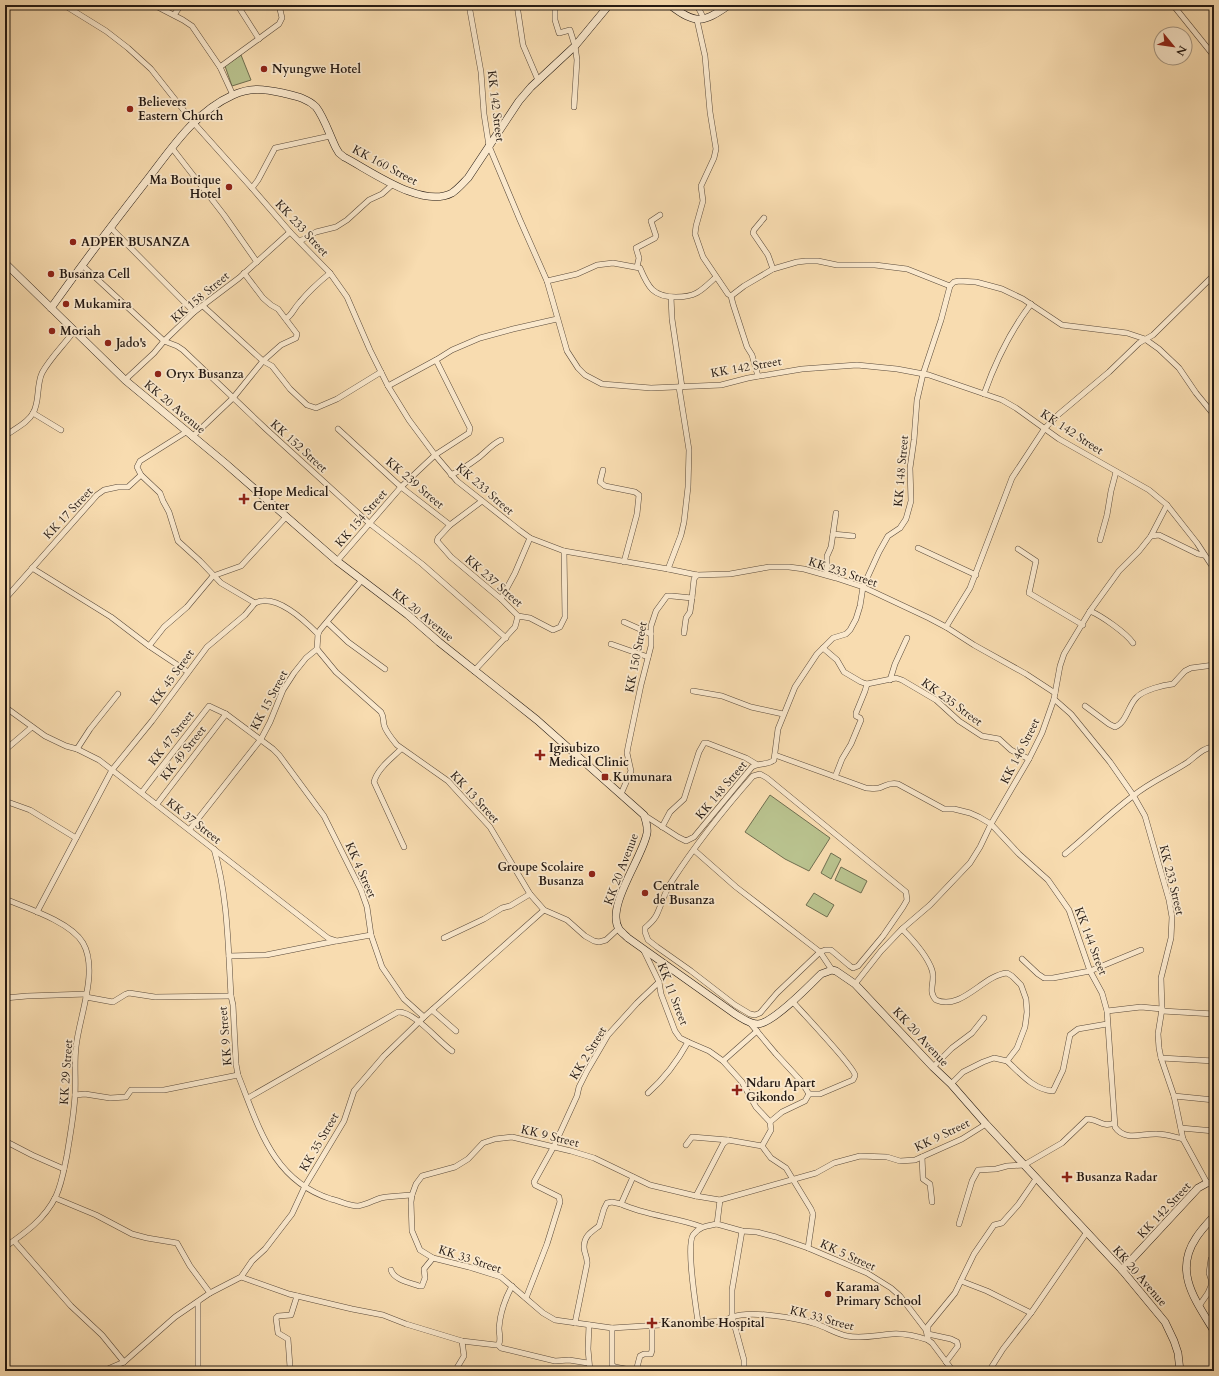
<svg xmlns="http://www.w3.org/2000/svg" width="1219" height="1376" font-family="Cardo,serif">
<rect width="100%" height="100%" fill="#f8dcb0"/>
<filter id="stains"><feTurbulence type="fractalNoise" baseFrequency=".005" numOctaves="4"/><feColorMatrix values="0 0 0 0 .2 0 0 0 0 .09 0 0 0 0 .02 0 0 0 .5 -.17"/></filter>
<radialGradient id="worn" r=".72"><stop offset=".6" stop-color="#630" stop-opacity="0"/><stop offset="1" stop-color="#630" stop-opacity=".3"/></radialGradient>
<g fill="#b9c28e" stroke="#6f6e50">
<path d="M241,55l10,25 -19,6 -7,-20z"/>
<path d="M770,795l60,43 -21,33 -24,-12 -40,-27z"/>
<path d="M831,853l10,6 -10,20 -10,-6z"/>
<path d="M841,867l26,14 -6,12 -26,-13z"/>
<path d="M814,893l20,12 -7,12 -21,-12z"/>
</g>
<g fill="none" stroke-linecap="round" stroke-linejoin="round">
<g stroke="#5a4a3a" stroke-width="6">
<g id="street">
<path d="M64,5l42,26 22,17 23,21 42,53 59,66 38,44 40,41 17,24 23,53 18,36 21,34 26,35 22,26 62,49 11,8 34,13 104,18 29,6 33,-1 39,-7h20l15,2 32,9 27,9 66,31 17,9 28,18 52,29 29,19"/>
<path d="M154,5l29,15 9,6 28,41"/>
<path d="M469,5l12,67 3,42 5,32 31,74 27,61 20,70 11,17 7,7 17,9 49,4 70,-3 27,-7 54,-9 55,-4 40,4 32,6 73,25 14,8 43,31 90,51 18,15 30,38 17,26"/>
<path d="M517,5l6,40 15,35"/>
<path d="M555,5v15l4,13 11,-3 5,16 2,14 -3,47"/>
<path d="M697,5l7,14"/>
<path d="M1173,5l41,51"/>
<path d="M1209,5l5,7"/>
<path d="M238,6l21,33"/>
<path d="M699,9l6,-4"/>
<path d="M174,15l7,-10"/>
<path d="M697,20l8,36 5,56 6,37 -2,9 -13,28 2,15 -7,25 -1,8 8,23 25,37 3,2 2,8 14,43 5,8 6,21"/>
<path d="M233,95l-13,-28 59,-43 3,-6 -3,-13"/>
<path d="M172,148l52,67 33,47"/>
<path d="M252,188l6,-8 17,-32 55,-12"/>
<path d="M764,218l-10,12 -1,3 15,22 5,14"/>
<path d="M111,228l83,84"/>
<path d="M300,241l16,-9 20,-5 11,-7 22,-20 13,-6 11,-10"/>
<path d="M82,265l82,76 13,5 6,4 83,79 103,94 53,41 84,74"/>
<path d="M637,267l2,-9 -3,-10 19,-10 1,-2 -5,-15 9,-6"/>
<path d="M244,273l19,25 8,7 7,4 19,25 -1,4 -15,7 -18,16 9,5 18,23 17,16 9,3 21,-9 44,-27"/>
<path d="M547,281l30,-7 20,-9 16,-2 27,5c8,19 13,29 36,29 20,0 25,-6 40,-20"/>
<path d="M731,296l13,-10 29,-17 24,-7 9,-1h12l19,4h38l32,4 43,17"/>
<path d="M671,297l1,22 10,68"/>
<path d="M286,319c7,-5 8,-11 14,-17 9,-11 19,-20 30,-29"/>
<path d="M125,380l29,-27 10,-12 30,-29 45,-34 51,-46"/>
<path d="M388,386l48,-26 16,-10 28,-12 33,-9 44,-10"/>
<path d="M984,394c11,-31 27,-64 47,-90"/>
<path d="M33,413l28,17"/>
<path d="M338,429l63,58 49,38 32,-24"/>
<path d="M5,436c9,-7 23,-13 28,-23 7,-11 3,-27 9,-40 8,-15 22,-28 32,-42"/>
<path d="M192,437l41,-39 30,-37 -60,-55"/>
<path d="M603,470l-3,12 5,4 30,6 4,3 -2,19 -13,48"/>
<path d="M141,475l19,18 3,8 6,11 9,29 22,20 21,22 34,20c21,-10 49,17 63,31"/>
<path d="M451,475c10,-5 19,-11 27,-17 8,-6 14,-14 23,-18"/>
<path d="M450,525l-12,13 -1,3 14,16 50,42 17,17 12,2 23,12 7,-3 5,-10 -1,-66"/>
<path d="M833,534l20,2"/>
<path d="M1151,536l8,-1 39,19 6,1"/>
<path d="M1100,540l7,-25 4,-24 5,-19"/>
<path d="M918,548l58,27"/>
<path d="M1018,549l18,12 -7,32 54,32"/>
<path d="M337,561l64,-74 34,-32 34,-22 1,-5 -34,-68"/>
<path d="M32,568l79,49 38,29 39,26"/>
<path d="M668,569l13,-34 3,-13 4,-35 1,-37 -10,-63"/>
<path d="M827,575v-19l4,-9 5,-34"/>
<path d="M5,599l92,-104 7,-5 14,-3h10l13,-12 -4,-8 3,-6 46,-29"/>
<path d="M501,599l14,-26 15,-35"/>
<path d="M1090,611c12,5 36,22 43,32"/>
<path d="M327,622l21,20 37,27"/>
<path d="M624,622l27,12"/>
<path d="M946,627l24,-39 42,-110 33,-50 14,-14 50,-42 30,-29 14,-8 61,-60"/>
<path d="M684,633l2,-15 4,-6 2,-14"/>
<path d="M611,644l37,13"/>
<path d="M149,646l15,-19 23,-20 26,-31 28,-10 45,-49"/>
<path d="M823,648l14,12 7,12 17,10 6,2 29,-6 6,2 34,20 23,21 23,15 17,3 12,11 18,9"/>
<path d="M317,649l19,23 45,40c3,5 2,8 3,13 2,7 8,14 13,20l51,36 42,46 40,67 14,16 23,10 18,16 9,5 5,1 7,-2 13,-12"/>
<path d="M474,671l41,-44 3,-11"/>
<path d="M890,680l5,-16 12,-26"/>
<path d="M693,691l29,5 29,11 32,7"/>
<path d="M1054,699l17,15 39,48 23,33 12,21 24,84 3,17 -1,21 -10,40 1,31 -4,25 1,14 2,10 13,38 9,43 24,44"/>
<path d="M1085,706l24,18 6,3c12,-5 13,-22 22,-30 7,-7 26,-12 36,-13l12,-13 6,-3 23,-3"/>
<path d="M5,707l40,29 21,10 11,3 22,11 229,178 9,3 34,-6"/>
<path d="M77,749l13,-20 28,-35"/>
<path d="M401,749c-9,9 -24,20 -27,33l30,65"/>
<path d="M5,750l27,-23"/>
<path d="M775,755l91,33c4,0 8,1 13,0 7,-2 10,-6 19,-4l46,25h10l16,4 9,4 12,7 28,30 29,26 21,30 21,61 12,22 5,18 8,116c10,15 28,6 42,7 9,0 17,3 26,5"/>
<path d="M760,774l7,4 139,114 1,8 -4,7 -20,29 -25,30 -5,2 -3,-2 -19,-16h-6l-5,2 -43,41 -17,20 -5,2 -5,-1 -15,-9 -44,-34 -34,-24 -9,-7 -3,-8v-4c4,-4 9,-7 12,-14 5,-11 8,-23 15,-33 24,-37 52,-72 81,-105z"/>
<path d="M835,777l7,-18 9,-15 10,-24 -1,-2 -4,-2v-3l9,-22 2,-7"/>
<path d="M142,792l67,-86 17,8 47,35 6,6 45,61 37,74 6,17 4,28 11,32 22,32 20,18"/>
<path d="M621,794l10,-23 -4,-18 1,-6 13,-62 10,-39v-20l5,-15 11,-15h5l20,2 2,-19 3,-4"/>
<path d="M5,801l25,9 46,28"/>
<path d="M157,804l69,-90"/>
<path d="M644,815l34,22 8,4 8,-4 58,-70c7,-5 15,-1 22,-7l4,-31 17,-42 22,-33 16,-16 13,-4 4,-4 6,-11 4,-13 3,-19 16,-35 9,-16 12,-8 6,-9 5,-18 -1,-33 4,-28 3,-40 6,-26 18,-54 9,-34 4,-4 5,-1 17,1 15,4 11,3 21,10 39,26 65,8 18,6 14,10 20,19 17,25 18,22"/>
<path d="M662,827l8,-15 14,-13 15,-47 5,-9h3l39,15 10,6"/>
<path d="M190,829l71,-90 9,-17 13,-32 11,-17 12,-15 11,-9 1,-15 2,-4 42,-50"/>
<path d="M214,849c14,48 14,97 17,147l2,9 3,59 2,11c21,52 34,105 93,124 9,2 18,7 27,7 8,-1 16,-6 23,-8 10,-2 21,-2 31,-3l4,-11 6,-8 33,-9 13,-8 15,-16 12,-4 17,-2 59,14 23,7 56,27 46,11 24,4 96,-27 18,-10 26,-7 27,1 13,4 15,-1 47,-21 24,-15"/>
<path d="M694,850l42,37 84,65 12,18"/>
<path d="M1065,854c23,-19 44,-40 68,-58 17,-14 37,-22 55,-34 8,-6 16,-15 26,-15"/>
<path d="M5,899c22,9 66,23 78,44 16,28 -4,74 -7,104 -2,16 0,32 -1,48 -1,21 -5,40 -8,60 -3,14 -5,28 -11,41 -11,23 -31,37 -51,51"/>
<path d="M37,912l75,-142 40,-49 55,-74 38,-32 10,-12"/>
<path d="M902,929c11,11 25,26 30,41 4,11 -5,21 4,30 26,11 47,-25 71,-27l5,3 9,9 5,14 1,13 -2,15 -8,21 -10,13 -13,-3 -11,4 -20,10 -12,12"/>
<path d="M444,938l40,-19 18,-11 8,-2 20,-12"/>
<path d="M644,951l15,31 2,12 14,37 5,7 8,4 21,9 14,10 19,21 14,25 14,15 1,8 -9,16 9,12 15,10 25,41 2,5 -5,34"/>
<path d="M229,956l37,-1 70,-14"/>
<path d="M1022,959l16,15 6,4h9l37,-7 51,-21"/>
<path d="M855,984l26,-33 21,-22 28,-24 40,-42 10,-16 11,-23 38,-65 13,-26 12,-34 6,-33 4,-12 26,-43 29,-40 20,-20 12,-15 16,-31"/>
<path d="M86,997l27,5 13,-8 3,-1 26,4 76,-1"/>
<path d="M5,998l22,-2 60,-2"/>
<path d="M432,1010l24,21"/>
<path d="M1107,1011l34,-4 21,2"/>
<path d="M1162,1011l52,3"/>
<path d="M750,1023l26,31 25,27 8,13"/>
<path d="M1161,1058l53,3"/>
<path d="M723,1061l34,-30"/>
<path d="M1007,1061c13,12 27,29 46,30l10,-21 7,-35 8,-6 29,-5"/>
<path d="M933,1067l19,-19 20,-15 12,-15"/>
<path d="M648,1093c17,-15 29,-31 40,-51"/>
<path d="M75,1095l10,-1 25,4 16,-1 5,-7h33l74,-15"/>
<path d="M1174,1096l40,4"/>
<path d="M248,1098l150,-86c16,-1 40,29 54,39"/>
<path d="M770,1122l12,-10 23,-11 4,-7h11l33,-14c1,-2 2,-3 2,-5 -1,-8 -54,-64 -63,-74"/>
<path d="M1181,1128l33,3"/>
<path d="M5,1141l27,14 32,14"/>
<path d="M686,1145l6,-8 36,3"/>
<path d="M922,1157l1,22 7,5 2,18"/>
<path d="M633,1177l-12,27c26,12 55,13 81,23"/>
<path d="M1211,1182l3,-8"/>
<path d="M412,1195l-1,7 1,29 8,19 13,8 36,9 32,10 42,36 12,7 57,8 112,-7c2,-1 5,-3 8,-4 19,-7 64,1 84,7 10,3 20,10 31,12 16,3 30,-1 45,-2 13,-1 24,2 36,6v-14l27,-33 19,-39 20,-29 8,-2 16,-18 18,-26"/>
<path d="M696,1196l27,-52 5,-4 34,6"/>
<path d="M55,1198l41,17 36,19 15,4 30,5 13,23 20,27"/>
<path d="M720,1200l-3,24 25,7 15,1 19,5 32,11 59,25 24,15 9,8 26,34 2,10 4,3 21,28"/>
<path d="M959,1224l13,-43 6,-11 18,-1 11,-3 17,-1 38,-22 25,-24c11,0 16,9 27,4"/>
<path d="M742,1231l-10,59v26l12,44v7l3,4"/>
<path d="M14,1241l57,65 31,29 22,27"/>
<path d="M391,1270c3,10 20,13 28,16h3l3,-8 -1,-9 9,-11"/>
<path d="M241,1277l48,17 63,15 31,6 23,9 56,17 34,4 3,-1c2,-5 0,-11 0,-16 1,-15 6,-29 13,-42"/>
<path d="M961,1281l26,10 44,22"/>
<path d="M526,1298l21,-54 13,-42 -1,-5 -24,-12 -1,-3 20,-36 23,-50 2,-9 8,-16 21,-36 29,-32 22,-21"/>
<path d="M198,1303v68"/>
<path d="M1199,1306l9,-13 3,-7v-7l-2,-6 2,-14 3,-3"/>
<path d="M698,1322c-2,-15 -12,-76 -5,-87 7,-9 14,-9 24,-11"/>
<path d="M575,1323l12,-59c1,-6 -3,-11 -3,-17 0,-11 7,-15 15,-21l5,-17 3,-6 5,-1 9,2"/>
<path d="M589,1325l-1,24 2,22"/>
<path d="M612,1328v37l3,2 21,4 4,-15 4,-2h7l1,-4v-25"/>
<path d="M928,1334l23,5 6,3 1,4 -12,16"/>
<path d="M498,1345l3,3 54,13 14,-1 19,3"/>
<path d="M5,1367l8,4"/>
<path d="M103,1371l21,-9 51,-45 35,-24 31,-16 11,-16 13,-12 27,-35 13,-28 39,-65 10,-30 30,-35 40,-39 120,-107"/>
<path d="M289,1371l1,-4 -2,-28 -10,-6 -2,-15 2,-2 13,-1 6,-19"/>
<path d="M455,1371l9,-15 -2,-15"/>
<path d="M989,1371l14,-22 28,-36 56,-81"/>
<path d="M1020,1371l14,-1 16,1"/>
</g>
</g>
<g stroke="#251a13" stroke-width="8">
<g id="secondary">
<path d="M670,5c26,20 33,18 59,0"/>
<path d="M5,263l120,117 100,83 112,98 71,54 31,27 98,78 107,95c2,6 4,12 3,18 -4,24 -42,74 -28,96 2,3 6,6 9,9l107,76c7,4 14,10 23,10 15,-1 51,-38 63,-50l11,-4 4,1 19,13 78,83 18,17 35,40 136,146 43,52 9,19 4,12 2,18"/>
<path d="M51,308c30,-42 61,-83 93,-124 26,-33 49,-71 89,-89 18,-8 31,-6 50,-2 12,3 24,5 33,14 8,10 14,29 20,41l3,5 5,4c27,14 78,52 108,36 6,-4 11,-10 16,-15l51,-77 12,-14 44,-41 34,-41"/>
<path d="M1214,1216c-6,7 -13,14 -18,22 -23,34 0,63 18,93"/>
<path d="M1122,1270l76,-82 9,-5h7"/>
</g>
</g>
<use href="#street" stroke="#fae8cc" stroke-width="5"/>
<use href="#secondary" stroke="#fae8cc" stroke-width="7"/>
</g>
<g fill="#8f2418" stroke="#fae8cc" stroke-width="1.5">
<circle cx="264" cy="69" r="4"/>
<circle cx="130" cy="109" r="4"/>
<circle cx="229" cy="187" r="4"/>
<circle cx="73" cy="242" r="4"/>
<circle cx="51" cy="274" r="4"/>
<circle cx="66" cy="304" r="4"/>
<circle cx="52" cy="331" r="4"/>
<circle cx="108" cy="343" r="4"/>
<circle cx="158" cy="374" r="4"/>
<path d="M242 493h4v4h4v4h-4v4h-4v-4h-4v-4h4z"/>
<path d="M538 749h4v4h4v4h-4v4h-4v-4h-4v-4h4z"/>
<rect x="601" y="773" width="8" height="8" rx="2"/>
<circle cx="592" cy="874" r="4"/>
<circle cx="645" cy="893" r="4"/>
<path d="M735 1084h4v4h4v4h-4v4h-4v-4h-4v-4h4z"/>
<path d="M1065 1171h4v4h4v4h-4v4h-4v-4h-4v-4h4z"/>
<circle cx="828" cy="1294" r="4"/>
<path d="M650 1317h4v4h4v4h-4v4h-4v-4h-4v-4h4z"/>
</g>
<g text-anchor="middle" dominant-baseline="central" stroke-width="3.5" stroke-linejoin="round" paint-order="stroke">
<g font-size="12" font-weight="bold" fill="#251a13" stroke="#fae8cc" text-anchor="start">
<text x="272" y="69">Nyungwe Hotel</text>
<text x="138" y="102">Believers<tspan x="138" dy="14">Eastern Church</tspan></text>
<text x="221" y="180" text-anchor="end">Ma Boutique<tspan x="221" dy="14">Hotel</tspan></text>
<text x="81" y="242">ADPER BUSANZA</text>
<text x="59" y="274">Busanza Cell</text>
<text x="74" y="304">Mukamira</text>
<text x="60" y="331">Moriah</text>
<text x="116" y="343">Jado's</text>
<text x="166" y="374">Oryx Busanza</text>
<text x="253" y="492">Hope Medical<tspan x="253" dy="14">Center</tspan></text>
<text x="549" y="748">Igisubizo<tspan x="549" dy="14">Medical Clinic</tspan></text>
<text x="613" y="777">Kumunara</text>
<text x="584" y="867" text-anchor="end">Groupe Scolaire<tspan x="584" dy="14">Busanza</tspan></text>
<text x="653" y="886">Centrale<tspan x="653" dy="14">de Busanza</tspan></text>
<text x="746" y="1083">Ndaru Apart<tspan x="746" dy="14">Gikondo</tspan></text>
<text x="1076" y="1177">Busanza Radar</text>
<text x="836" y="1287">Karama<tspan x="836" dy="14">Primary School</tspan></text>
<text x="661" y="1323">Kanombe Hospital</text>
</g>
<g font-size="12" fill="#251a13" stroke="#fae8cc">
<text transform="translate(496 106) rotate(83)">KK 142 Street</text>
<text transform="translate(385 165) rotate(28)">KK 160 Street</text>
<text transform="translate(302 228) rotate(47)">KK 233 Street</text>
<text transform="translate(200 297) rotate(-40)">KK 158 Street</text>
<text transform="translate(746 367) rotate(-10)">KK 142 Street</text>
<text transform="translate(175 407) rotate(40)">KK 20 Avenue</text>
<text transform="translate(1072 432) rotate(33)">KK 142 Street</text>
<text transform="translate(299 446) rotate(42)">KK 152 Street</text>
<text transform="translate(901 471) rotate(-85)">KK 148 Street</text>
<text transform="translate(415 483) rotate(40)">KK 239 Street</text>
<text transform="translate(485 489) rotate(41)">KK 233 Street</text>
<text transform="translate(68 513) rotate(-47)">KK 17 Street</text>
<text transform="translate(361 518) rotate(-49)">KK 154 Street</text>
<text transform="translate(843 572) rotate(18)">KK 233 Street</text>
<text transform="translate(494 581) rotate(41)">KK 237 Street</text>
<text transform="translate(423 615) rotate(39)">KK 20 Avenue</text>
<text transform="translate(636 657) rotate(-79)">KK 150 Street</text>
<text transform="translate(172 677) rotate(-54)">KK 45 Street</text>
<text transform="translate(269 700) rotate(-62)">KK 15 Street</text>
<text transform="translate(952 702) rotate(36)">KK 235 Street</text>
<text transform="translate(171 738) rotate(-52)">KK 47 Street</text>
<text transform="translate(1020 751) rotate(-63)">KK 146 Street</text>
<text transform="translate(183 753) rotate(-52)">KK 49 Street</text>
<text transform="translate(721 790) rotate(-50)">KK 148 Street</text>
<text transform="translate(475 797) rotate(47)">KK 13 Street</text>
<text transform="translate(194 821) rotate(38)">KK 37 Street</text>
<text transform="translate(621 869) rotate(-69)">KK 20 Avenue</text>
<text transform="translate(361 870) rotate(66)">KK 4 Street</text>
<text transform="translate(1172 880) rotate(76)">KK 233 Street</text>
<text transform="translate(1091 941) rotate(69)">KK 144 Street</text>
<text transform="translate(673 994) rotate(69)">KK 11 Street</text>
<text transform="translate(225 1036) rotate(-95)">KK 9 Street</text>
<text transform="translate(921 1037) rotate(47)">KK 20 Avenue</text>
<text transform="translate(588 1053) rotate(-59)">KK 2 Street</text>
<text transform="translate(66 1072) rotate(-86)">KK 29 Street</text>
<text transform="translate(942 1135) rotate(-26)">KK 9 Street</text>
<text transform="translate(550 1136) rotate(14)">KK 9 Street</text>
<text transform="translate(319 1142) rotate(-60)">KK 35 Street</text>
<text transform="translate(1164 1210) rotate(-47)">KK 142 Street</text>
<text transform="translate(848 1255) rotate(24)">KK 5 Street</text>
<text transform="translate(470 1259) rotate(18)">KK 33 Street</text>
<text transform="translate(1140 1276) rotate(49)">KK 20 Avenue</text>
<text transform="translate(822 1318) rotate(15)">KK 33 Street</text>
</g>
</g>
<rect width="1219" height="1376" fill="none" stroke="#f8dcb0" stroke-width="20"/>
<rect x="6" y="6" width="1207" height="1364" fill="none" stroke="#251a13" stroke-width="2"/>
<rect x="10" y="10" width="1199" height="1356" fill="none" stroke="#251a13"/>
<g transform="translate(1173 46) rotate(119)"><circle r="19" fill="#fae8cc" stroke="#a59682"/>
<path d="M0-3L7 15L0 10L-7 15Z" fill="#8f2418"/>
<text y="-6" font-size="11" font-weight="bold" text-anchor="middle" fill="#251a13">N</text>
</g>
<rect width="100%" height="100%" filter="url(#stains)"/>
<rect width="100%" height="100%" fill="url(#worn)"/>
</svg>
